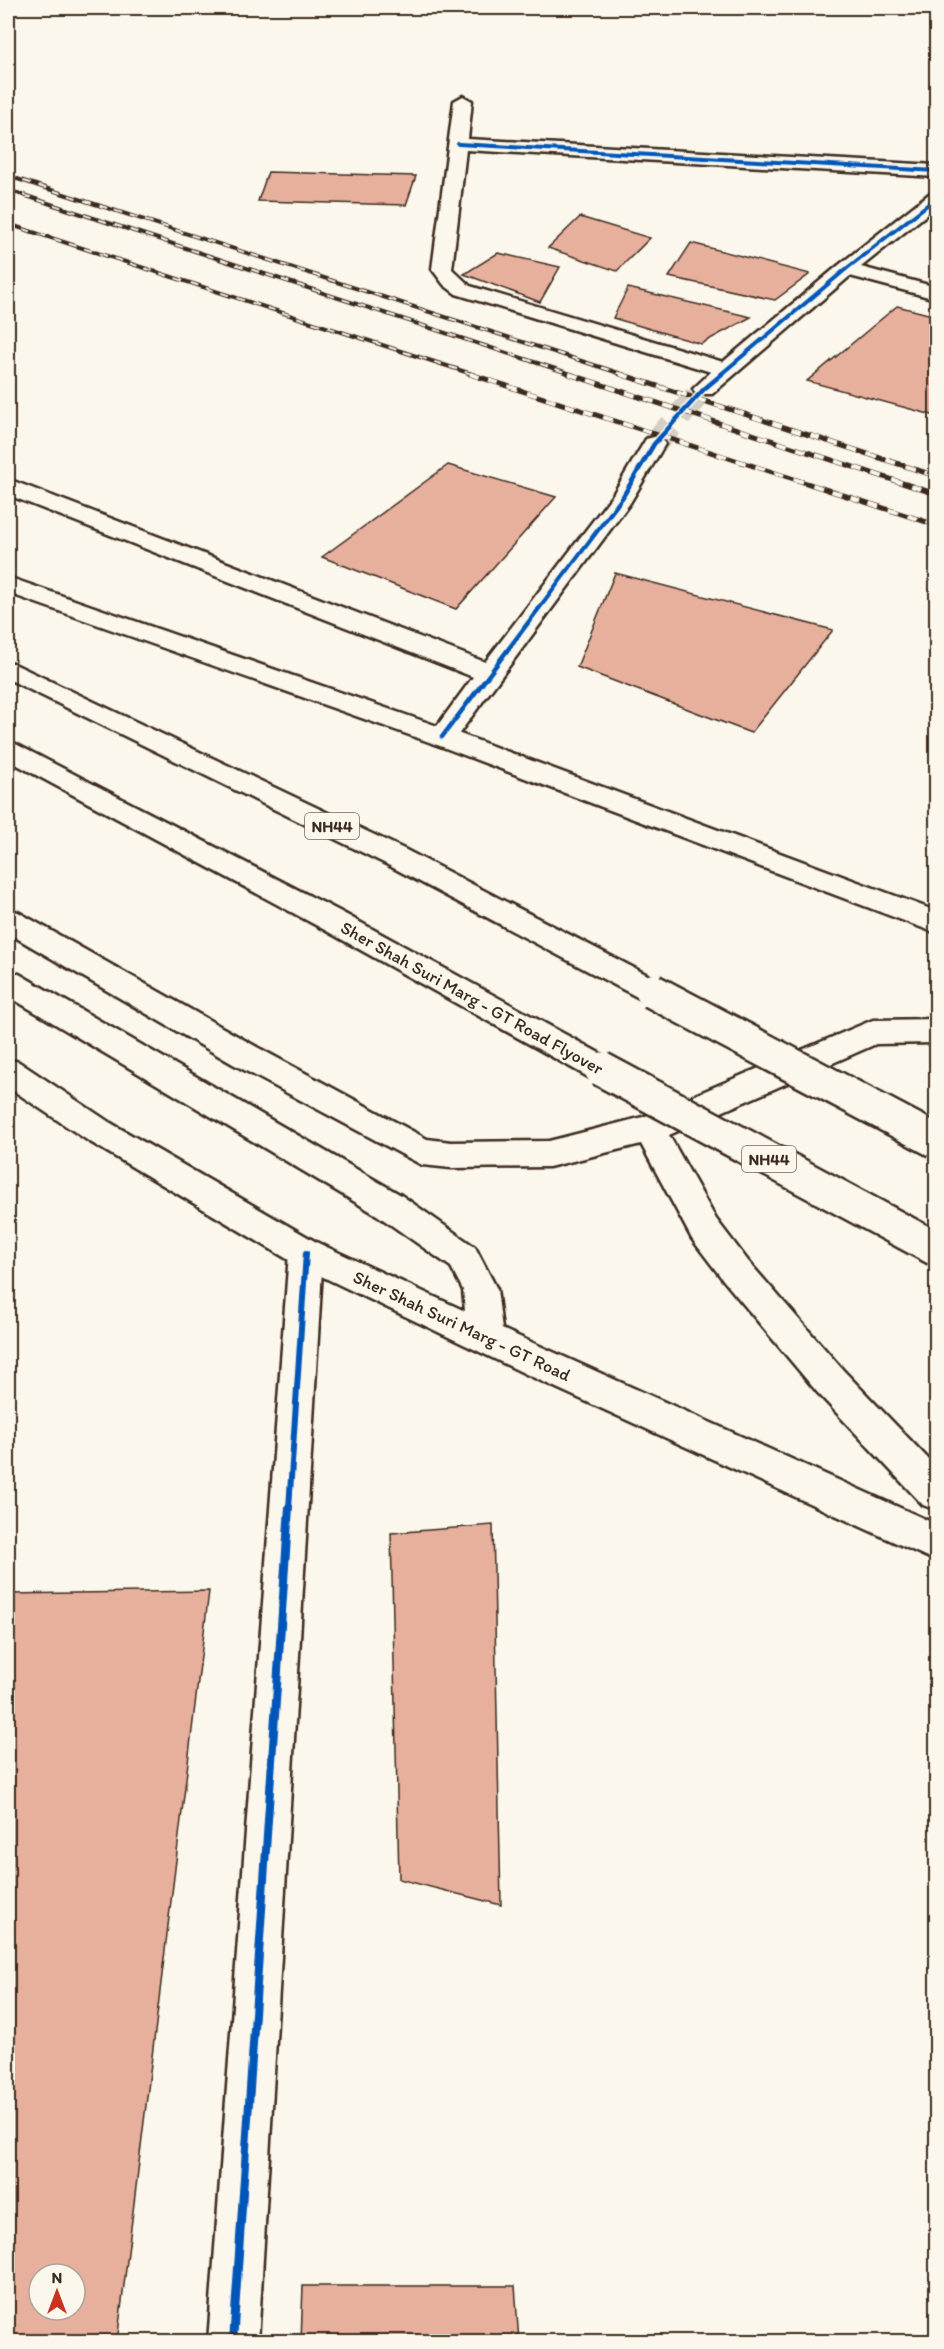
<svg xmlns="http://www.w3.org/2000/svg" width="944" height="2349" font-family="Itim,sans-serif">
<rect width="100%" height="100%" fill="#fbf7ec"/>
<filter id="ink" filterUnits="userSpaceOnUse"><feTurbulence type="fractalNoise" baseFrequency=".0167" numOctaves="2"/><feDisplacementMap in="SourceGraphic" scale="12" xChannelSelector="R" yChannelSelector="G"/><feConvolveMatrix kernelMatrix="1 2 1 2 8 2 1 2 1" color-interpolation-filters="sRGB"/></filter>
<g filter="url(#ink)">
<g fill="#e7b09d" stroke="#3b2a1e" stroke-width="1.5" fill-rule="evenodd">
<path d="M268,172l148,4 -10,29 -148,-4z"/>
<path d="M580,217l70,21 -33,33 -69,-23z"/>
<path d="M691,243l119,31 -35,26 -106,-23z"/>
<path d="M498,253l62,14 -20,35 -76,-28z"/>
<path d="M628,288l123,29 -50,27 -88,-26z"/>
<path d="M897,306l39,10v100l-129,-35z"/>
<path d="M448,465l108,32 -100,112 -134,-52z"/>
<path d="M615,573l218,57 -82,103 -174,-66z"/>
<path d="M493,1525l8,380 -102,-26 -8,-346z"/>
<path d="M209,1591l-92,751h-109v-748zM39,2274h36v36h-36z"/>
<path d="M303,2286h212l4,56h-218z"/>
</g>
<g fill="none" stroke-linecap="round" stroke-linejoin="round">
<path stroke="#d5cec3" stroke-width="25" stroke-dasharray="25 13" stroke-linecap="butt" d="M654,444l50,-55"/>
<g stroke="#3b2a1e" stroke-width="5">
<g id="minor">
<path d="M463,96l9,5 -4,38 468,26v12l-470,-27 -14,119 18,17 253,76 116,-97 90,-71 7,-2v15l-75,60 75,20v12l-86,-23 -138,118h-16l-3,-5 18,-17 -255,-78 -12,-9 -12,-16 22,-168z"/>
<path d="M654,437l8,2 3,5 -35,59 -178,240 -10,3 -10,-3 -3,-6 44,-60 -465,-182v-15l8,2 469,180 127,-166 34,-57z"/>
<path d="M306,1239l12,4 5,10 -65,1089h-50l81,-1089 5,-10z"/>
</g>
</g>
<g stroke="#3b2a1e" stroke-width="5">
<g id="major">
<path d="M8,577l444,154 484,180v22l-504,-190 -424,-150z"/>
<path d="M8,909l10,3 237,134 172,93 24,3 98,-1 94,-24 230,-97 63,-1v24l-60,1 -207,91 47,84 32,42 95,109 93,97v43l-13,-5 -106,-113 -93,-111 -32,-42 -51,-95 -92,23 -98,1 -29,-3 -189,-101 -225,-131z"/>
<path d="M8,971l11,3 382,221 74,52 22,42 5,40 434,195v37l-408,-186 -234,-112 -207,-123 -79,-53v-28l11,3 90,60 209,121 147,68 -2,-21 -12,-23 -74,-52 -369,-219z"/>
</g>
</g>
<g stroke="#3b2a1e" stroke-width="5">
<g id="highway">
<path d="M8,661l398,189 257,133 4,8 -4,8 -11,4 -11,-4 -255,-135 -378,-185z"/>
<path d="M8,740l335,173 269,147 5,9 -5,9 -11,3 -11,-3 -267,-149 -315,-169z"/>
</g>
</g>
<use href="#minor" fill="#fbf7ec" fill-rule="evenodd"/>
<use href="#major" fill="#fbf7ec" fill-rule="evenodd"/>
<use href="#highway" fill="#fbf7ec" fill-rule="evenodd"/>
<g stroke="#3b2a1e" stroke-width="4">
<g id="rail-far1">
<path d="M8,176l617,199"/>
<path d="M8,190l566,185"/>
<path d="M8,224l467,151"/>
</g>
</g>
<g stroke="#3b2a1e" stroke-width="5">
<g id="rail">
<path d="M470,374l466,151"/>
<path d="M569,374l367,120"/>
<path d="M620,374l316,102"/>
</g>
</g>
<use href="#rail-far1" stroke="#fbf7ec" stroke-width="2" stroke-dasharray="8" stroke-linecap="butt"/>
<use href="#rail" stroke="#fbf7ec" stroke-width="4" stroke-dasharray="10" stroke-linecap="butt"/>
<g stroke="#3b2a1e" stroke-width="38" stroke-linecap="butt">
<g id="highway-bridge">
<path d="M652,991l284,150"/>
<path d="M601,1069l335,180"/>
</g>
</g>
<use href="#highway-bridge" stroke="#fbf7ec" stroke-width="33"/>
<g stroke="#fbf7ec" stroke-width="6">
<g id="cycleway-far3">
<path d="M458,144l478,27"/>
<path d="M720,375l126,-106 90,-71"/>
</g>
</g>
<g stroke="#fbf7ec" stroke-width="8">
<path id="cycleway-far2" d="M442,737l180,-239 32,-54 50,-55 18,-15"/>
</g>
<g stroke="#fbf7ec" stroke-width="10">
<path id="cycleway-far1" d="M289,1508l17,-255"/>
</g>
<g stroke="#fbf7ec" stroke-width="11">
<path id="cycleway" d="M233,2342l56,-835"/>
</g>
<use href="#cycleway-far3" stroke="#0057b8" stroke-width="4"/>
<use href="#cycleway-far2" stroke="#0057b8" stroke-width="4.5"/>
<use href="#cycleway-far1" stroke="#0057b8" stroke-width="6"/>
<use href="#cycleway" stroke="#0057b8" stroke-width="8"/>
</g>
</g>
<g text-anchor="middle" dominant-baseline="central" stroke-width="5" stroke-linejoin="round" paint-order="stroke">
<g fill="#fbf7ec" stroke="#75685c" stroke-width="1.5">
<rect x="305" y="813" width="54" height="26" rx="4.5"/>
<rect x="742" y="1146" width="54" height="26" rx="4.5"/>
</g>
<g font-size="16" font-weight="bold" fill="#3b2a1e">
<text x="332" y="826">NH44</text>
<text x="769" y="1159">NH44</text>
</g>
<g font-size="18" fill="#3b2a1e" stroke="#fbf7ec">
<text transform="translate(472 998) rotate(29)">Sher Shah Suri Marg - GT Road Flyover</text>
<text transform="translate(462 1326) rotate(25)">Sher Shah Suri Marg - GT Road</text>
</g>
</g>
<rect width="944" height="2349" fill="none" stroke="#fbf7ec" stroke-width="30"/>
<rect x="15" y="15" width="914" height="2319" fill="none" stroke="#3b2a1e" stroke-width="2" filter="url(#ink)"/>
<g transform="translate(57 2292)"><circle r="28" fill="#fbf7ec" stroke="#aea59a" stroke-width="1.5"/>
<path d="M0-4.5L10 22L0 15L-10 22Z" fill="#c8321e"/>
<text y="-9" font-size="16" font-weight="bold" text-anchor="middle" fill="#3b2a1e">N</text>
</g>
</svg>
